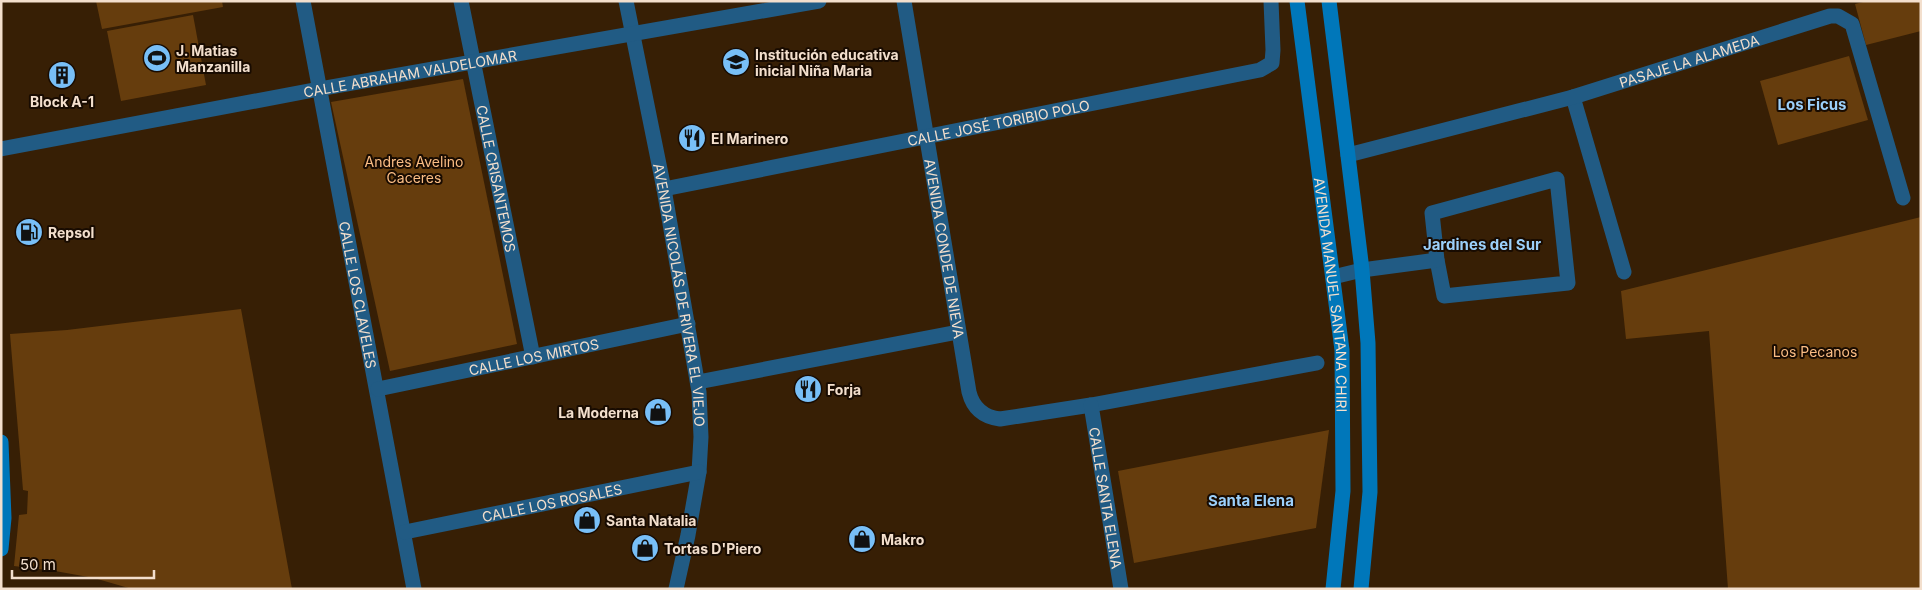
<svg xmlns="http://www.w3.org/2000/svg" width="1922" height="590" font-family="Inter,sans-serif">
<rect width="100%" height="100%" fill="#371f05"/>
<g fill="#663d0d">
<path d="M96,1h126l1,6 -121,22z"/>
<path d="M1867,1h54v30l-55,14 -11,-41z"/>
<path d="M193,15l13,70 -85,16 -14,-70z"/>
<path d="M1849,56l19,64 -90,25 -18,-64z"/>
<path d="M463,79l54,265 -127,27 -59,-269z"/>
<path d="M1921,217v372h-193l-19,-258 -83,8 -5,-48z"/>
<path d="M241,309l51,280h-160l-38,-11 -39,-7 -41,-5 5,-51 8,-1 1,-23 -5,-1 -13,-156 57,-4z"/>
<path d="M1329,430l-13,98 -182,35 -16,-92z"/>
</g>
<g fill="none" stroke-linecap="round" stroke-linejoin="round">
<g stroke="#215b84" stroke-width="15">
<path id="s1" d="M303,1l111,588"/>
<path id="s2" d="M461,1l72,356"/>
<path id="s3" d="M626,1l38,188 35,203 2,45 -2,35 -11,63 -12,54"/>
<path id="s4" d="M904,1l65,391c4,16 14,25 31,27l91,-14 226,-42"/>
<path d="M1573,97l51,175"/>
<path id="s5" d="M1,149l318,-60 500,-88"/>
<path id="s6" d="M1348,155l225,-58 257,-81h8l14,8 51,174"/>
<path d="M1557,179l11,104 -124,13 -7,-36 -5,-47z"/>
<path id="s7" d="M664,189l596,-119 12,-7 1,-13 -2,-49"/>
<path d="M1333,277l29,-7 75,-10"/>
<path d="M698,382l260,-50"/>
<path id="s8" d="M378,389l310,-65"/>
<path id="s9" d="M1091,405l30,184"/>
<path id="s10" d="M405,532l294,-60"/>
</g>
<g stroke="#0077ba" stroke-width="15">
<path id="s11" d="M1297,1l45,349 1,141 -10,98"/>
<path d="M1329,1l33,269 6,73 2,149 -9,97"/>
<path d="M1,442l3,76 -3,31"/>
</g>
</g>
<defs>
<g id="stadium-disc" transform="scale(1.4375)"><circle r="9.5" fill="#78bff7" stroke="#180b01"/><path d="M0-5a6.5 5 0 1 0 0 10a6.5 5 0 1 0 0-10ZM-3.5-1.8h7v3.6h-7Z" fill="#111"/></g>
<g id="school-disc" transform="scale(1.4375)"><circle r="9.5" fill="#78bff7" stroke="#180b01"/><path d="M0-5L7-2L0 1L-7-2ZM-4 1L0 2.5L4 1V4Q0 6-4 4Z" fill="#111"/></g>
<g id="building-disc" transform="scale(1.4375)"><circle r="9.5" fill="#78bff7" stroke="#180b01"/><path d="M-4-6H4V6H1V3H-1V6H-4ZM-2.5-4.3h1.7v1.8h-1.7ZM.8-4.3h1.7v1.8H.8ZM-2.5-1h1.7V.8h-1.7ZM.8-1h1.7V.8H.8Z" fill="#111"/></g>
<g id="restaurant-disc" transform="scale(1.4375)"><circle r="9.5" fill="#78bff7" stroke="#180b01"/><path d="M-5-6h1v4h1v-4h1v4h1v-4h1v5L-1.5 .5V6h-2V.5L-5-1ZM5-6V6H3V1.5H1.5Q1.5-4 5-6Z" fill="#111"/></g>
<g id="fuel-disc" transform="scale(1.4375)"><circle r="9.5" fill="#78bff7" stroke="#180b01"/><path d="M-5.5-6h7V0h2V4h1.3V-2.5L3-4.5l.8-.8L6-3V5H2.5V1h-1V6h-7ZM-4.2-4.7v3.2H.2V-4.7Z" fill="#111"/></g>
<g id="shop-disc" transform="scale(1.4375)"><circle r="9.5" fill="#78bff7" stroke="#180b01"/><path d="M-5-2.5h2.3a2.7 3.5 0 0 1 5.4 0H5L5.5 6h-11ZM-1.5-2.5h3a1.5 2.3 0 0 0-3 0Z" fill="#111"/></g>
</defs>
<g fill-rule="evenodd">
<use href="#stadium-disc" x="157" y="58"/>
<use href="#school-disc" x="736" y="62"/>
<use href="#building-disc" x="62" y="75"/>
<use href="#restaurant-disc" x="692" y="138"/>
<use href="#fuel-disc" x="29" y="232"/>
<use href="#restaurant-disc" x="808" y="389"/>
<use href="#shop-disc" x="658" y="412"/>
<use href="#shop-disc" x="587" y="520"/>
<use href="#shop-disc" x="862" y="539"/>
<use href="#shop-disc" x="645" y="548"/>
</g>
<g text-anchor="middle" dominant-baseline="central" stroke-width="4" stroke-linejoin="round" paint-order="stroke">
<g font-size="14" font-weight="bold" fill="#f3dfcd" stroke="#180b01" text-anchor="start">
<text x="176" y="50">J. Matias<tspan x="176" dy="16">Manzanilla</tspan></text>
<text x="755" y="54">Institución educativa<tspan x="755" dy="16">inicial Niña Maria</tspan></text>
<text x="62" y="101" text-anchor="middle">Block A-1</text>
<text x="711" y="138">El Marinero</text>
<text x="48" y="232">Repsol</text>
<text x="827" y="389">Forja</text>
<text x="639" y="412" text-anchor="end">La Moderna</text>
<text x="606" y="520">Santa Natalia</text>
<text x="881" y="539">Makro</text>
<text x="664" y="548">Tortas D'Piero</text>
</g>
<g font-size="14" fill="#f3dfcd" stroke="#180b01">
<text stroke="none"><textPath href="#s6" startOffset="354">PASAJE LA ALAMEDA</textPath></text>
<text stroke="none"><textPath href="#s5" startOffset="416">CALLE ABRAHAM VALDELOMAR</textPath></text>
<text stroke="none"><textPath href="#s7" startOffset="341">CALLE JOSÉ TORIBIO POLO</textPath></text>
<text stroke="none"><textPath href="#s2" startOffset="181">CALLE CRISANTEMOS</textPath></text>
<text stroke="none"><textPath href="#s4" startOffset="251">AVENIDA CONDE DE NIEVA</textPath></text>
<text stroke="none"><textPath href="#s11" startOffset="296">AVENIDA MANUEL SANTANA CHIRI</textPath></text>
<text stroke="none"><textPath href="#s1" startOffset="299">CALLE LOS CLAVELES</textPath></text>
<text stroke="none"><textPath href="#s3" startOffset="299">AVENIDA NICOLÁS DE RIVERA EL VIEJO</textPath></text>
<text stroke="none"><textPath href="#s8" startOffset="159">CALLE LOS MIRTOS</textPath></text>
<text stroke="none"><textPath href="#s9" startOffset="94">CALLE SANTA ELENA</textPath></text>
<text stroke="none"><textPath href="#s10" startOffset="150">CALLE LOS ROSALES</textPath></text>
</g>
<g font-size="14" fill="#fbbd84" stroke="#180b01">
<text x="414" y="161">Andres Avelino<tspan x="414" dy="16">Caceres</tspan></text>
<text x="1815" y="351">Los Pecanos</text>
</g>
<g font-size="15" font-weight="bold" fill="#9cd0fa" stroke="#180b01">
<text x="1812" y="104">Los Ficus</text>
<text x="1482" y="244">Jardines del Sur</text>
<text x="1251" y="500">Santa Elena</text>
</g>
</g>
<rect width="1922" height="590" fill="none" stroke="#f3dfcd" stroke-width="5"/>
<path d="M12 570v8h142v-8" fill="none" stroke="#f3dfcd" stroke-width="2.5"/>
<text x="20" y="570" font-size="15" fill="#f3dfcd" stroke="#180b01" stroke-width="4" paint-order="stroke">50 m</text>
</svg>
